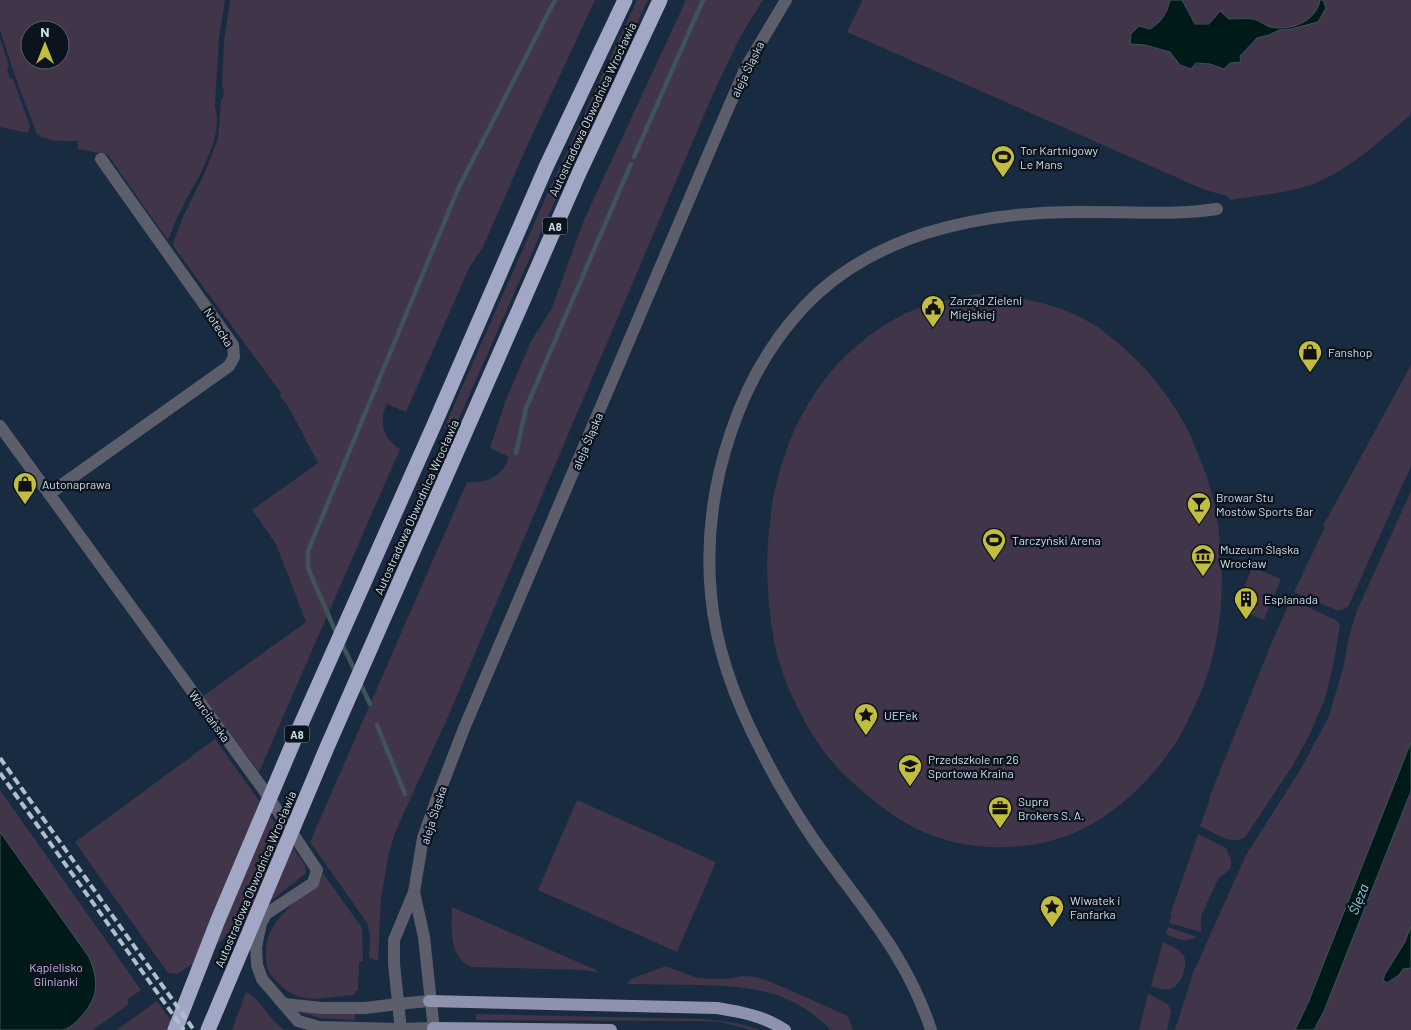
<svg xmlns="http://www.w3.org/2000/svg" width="1411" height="1030" font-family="Barlow,sans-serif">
<rect width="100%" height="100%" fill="#182b40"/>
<g fill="#403549" fill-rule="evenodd">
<path d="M0,0h225l-6,38 -4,69c11,32 -24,81 -37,109 -4,7 -6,15 -9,22l-2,1 -59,-84 -30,-6v-8c-13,0 -31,1 -41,-7l-20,-52 -17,-52zM30,30h30v30h-30z"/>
<path d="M230,0h365l-67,144 -45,103 -14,21 -63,144 -19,-8c-9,17 -4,35 13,45l-141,323 -56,-76 103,-74 -30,-78 -24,-34 66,-47 -30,-57 -8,-10 1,-3 -107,-146 -1,-4 9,-24 23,-47 13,-33 3,-39 2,-2 1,-9 -2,-1 2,-48z"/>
<path d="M637,0h11l-98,212 -97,220 -9,-4 101,-229z"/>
<path d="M686,0h77l-23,37 -27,57 -266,625 -51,111 -7,23 -8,45 -3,63 -9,-3 1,-22 -3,-13 -57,-81 157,-360c20,2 35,-6 42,-25l-19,-9 15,-46 26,-61 20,-31 33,-90z"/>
<path d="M861,0h309c-6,26 -20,29 -40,44l15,1 25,7 10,13 30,-1 13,5 17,-13 17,-18 12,-3 10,-5 12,-1 27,-7 8,-14 -3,-8h88v112l-2,4c-30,26 -59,53 -96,68 -24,9 -58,12 -83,16l-3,-4 -22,-6 -358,-158 15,-31z"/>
<path d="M1182,0h138c-4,22 -28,31 -49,27 -7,-1 -12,-7 -18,-8 -19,-4 -39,4 -58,5z"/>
<path d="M0,38l9,28 -2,3 3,9 3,1 17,47 -2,7 -28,-6z"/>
<path d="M978,294c41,3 79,8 115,30 9,5 17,13 25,19 29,24 58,60 73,94 7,17 15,35 20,53 16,63 16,143 -11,204 -7,16 -15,35 -25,50 -32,48 -80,90 -138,100 -63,10 -115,-3 -164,-44 -20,-16 -41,-35 -55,-57 -19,-28 -38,-69 -44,-102 -22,-121 7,-258 121,-322 26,-15 55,-20 83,-25z"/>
<path d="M1411,365v101l-62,139c-4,4 -7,6 -13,5l-42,-18 31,-65 -2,-1z"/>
<path d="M1411,491v251l-103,261 -13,27h-120l18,-57 53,-118 56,-88 27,-51 14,-48 6,-31 7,-24z"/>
<path d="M1252,567l29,12 -17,41 -28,-12z"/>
<path d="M1291,599l45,21 4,5 -6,37 -9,37 -16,37 -16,29 -47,71c-11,12 -33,-4 -46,-10l10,-27 -1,-1 63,-156z"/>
<path d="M215,739l90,126 1,8 -115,92 -14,9 -9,-1 -93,-131z"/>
<path d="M0,790l141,200 -14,10 2,4 -36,26h-93z"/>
<path d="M1411,791v239h-97l10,-19z"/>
<path d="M577,800l139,62 -39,90 -139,-62z"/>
<path d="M1198,834l28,14 5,11v7l-2,4 -11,9 -17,37v16l-32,-9 3,-8h-2z"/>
<path d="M323,873l39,55 1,33 -4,1 -1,28 -3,2v3c-36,2 -56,14 -83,-19 -6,-7 -6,-13 -6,-22 -1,-26 19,-43 37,-59 9,-7 17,-10 20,-22z"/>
<path d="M452,907l144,63 4,3 -15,-3 -114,-3c-23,-12 -19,-37 -19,-60z"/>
<path d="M1168,927l29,10c-12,6 -20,2 -31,-3z"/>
<path d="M1163,942c8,4 16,6 20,13 3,5 3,10 1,16 -5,19 -16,22 -33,15z"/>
<path d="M666,966l31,12 26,1 21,-3 12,1 13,4 79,35 5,14h-22c-40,-40 -80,-44 -134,-45 -23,0 -46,-1 -70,-1l4,-5z"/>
<path d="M246,992c17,9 23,29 39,38h-53z"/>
<path d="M1148,994l20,10 3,8 -4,18h-28z"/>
<path d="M157,1001l21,29h-61z"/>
<path d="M296,1011l59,2v7l-35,-2z"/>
<path d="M476,1014l228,5 33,4 23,7h-8l-31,-8 -20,-1 -225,-1z"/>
</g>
<g fill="#001a1a" stroke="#3e5458">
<path d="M1170,0h12l13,24h14l11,-13 9,8c7,0 16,-1 24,0 6,1 11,6 17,8 21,4 46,-5 50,-27h3l3,8 -8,14 -27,7 -12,1 -10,5 -12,3 -17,18 1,6 -11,1 -6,6 -14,-5 -14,-1 -5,6 -11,-4 -10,-13 -25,-7 -15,-1 1,-10 8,-8 11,3c12,-7 17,-16 20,-29z"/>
<path d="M1411,742v49l-87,220 -10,19h-19l13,-27z"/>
<path d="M0,832l89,125c11,27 9,42 -11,63 -4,4 -10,9 -16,10 -19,0 -43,0 -62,0z"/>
<path d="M1411,926v42l-8,1 -4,6 -12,8 -4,-3 2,-6 20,-32z"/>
</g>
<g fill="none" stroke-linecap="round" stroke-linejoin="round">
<g stroke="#3e5458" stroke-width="4.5">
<path d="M634,157l69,-157"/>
<path d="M516,453l10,-45 105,-244"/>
<path d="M337,635l-29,-67v-17l150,-362 97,-189"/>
<path d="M341,642l15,31"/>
<path d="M360,683l10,21"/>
<path d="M377,725l28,69"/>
</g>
<g stroke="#5d5e6b" stroke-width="12">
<path d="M0,426l263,363 54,81 -4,13 -47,31 -5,9 -5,24 1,18 5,14 36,42 21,6 81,2"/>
<path d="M49,494l180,-128 5,-9 -1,-12 -132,-186"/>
<path d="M284,1004l38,4h43l33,-4"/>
<path d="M931,1030c-25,-77 -72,-126 -117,-190 -19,-28 -36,-56 -51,-86 -26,-49 -47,-103 -52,-159 -10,-106 28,-229 107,-302 31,-28 68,-47 108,-60 47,-14 99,-21 148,-21 48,-1 96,4 143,-3"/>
</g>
<g stroke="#5d5e6b" stroke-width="12">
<path d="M414,892l10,45 10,93"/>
<path d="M398,1004l31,-3"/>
<path d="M400,1029l33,-1"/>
<path d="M401,1030l-7,-66v-24l20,-48 9,-54 13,-37 29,-75 249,-585 32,-74 40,-67"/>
</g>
<g stroke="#8f92ac" stroke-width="12">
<path d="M429,1001l288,7c24,4 47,8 68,22"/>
<path d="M433,1028l178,2"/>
</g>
<g stroke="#a3a7c6" stroke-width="15">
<path d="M175,1030l43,-110 80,-189 136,-306 112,-258 79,-167"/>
<path d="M208,1030l120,-285 251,-572 81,-173"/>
</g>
<g stroke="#b1becc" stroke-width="4" stroke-dasharray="8 4" stroke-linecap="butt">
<path d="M0,758l194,272"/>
<path d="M0,773l184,257"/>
</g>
</g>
<defs>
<g id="stadium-pin" transform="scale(1.25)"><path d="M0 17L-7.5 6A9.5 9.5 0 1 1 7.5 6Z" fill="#c2bd3f" stroke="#0b131c"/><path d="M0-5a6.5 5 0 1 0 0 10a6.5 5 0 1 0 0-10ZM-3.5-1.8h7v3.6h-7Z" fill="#111"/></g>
<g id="civic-pin" transform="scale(1.25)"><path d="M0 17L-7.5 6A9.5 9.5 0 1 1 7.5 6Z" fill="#c2bd3f" stroke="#0b131c"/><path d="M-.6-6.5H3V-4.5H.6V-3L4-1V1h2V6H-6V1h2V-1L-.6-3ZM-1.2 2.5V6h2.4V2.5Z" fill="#111"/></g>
<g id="shop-pin" transform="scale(1.25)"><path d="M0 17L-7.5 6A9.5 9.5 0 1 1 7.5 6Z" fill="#c2bd3f" stroke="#0b131c"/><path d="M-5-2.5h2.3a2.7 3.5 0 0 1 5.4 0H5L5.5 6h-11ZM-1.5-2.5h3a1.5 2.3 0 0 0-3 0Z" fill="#111"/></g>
<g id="bar-pin" transform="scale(1.25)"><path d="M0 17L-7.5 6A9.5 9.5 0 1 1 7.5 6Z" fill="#c2bd3f" stroke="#0b131c"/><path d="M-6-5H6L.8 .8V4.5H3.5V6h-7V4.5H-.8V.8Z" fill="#111"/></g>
<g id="museum-pin" transform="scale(1.25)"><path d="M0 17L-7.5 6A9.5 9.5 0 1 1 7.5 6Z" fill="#c2bd3f" stroke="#0b131c"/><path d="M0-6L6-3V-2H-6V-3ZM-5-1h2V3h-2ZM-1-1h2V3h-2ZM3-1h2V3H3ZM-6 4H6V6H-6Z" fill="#111"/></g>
<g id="building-pin" transform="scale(1.25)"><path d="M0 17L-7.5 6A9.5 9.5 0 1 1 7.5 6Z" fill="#c2bd3f" stroke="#0b131c"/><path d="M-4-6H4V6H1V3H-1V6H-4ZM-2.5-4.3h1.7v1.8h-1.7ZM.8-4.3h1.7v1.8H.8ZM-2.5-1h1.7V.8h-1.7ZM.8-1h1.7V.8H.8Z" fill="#111"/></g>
<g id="sight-pin" transform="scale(1.25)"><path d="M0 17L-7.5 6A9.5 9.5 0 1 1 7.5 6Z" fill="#c2bd3f" stroke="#0b131c"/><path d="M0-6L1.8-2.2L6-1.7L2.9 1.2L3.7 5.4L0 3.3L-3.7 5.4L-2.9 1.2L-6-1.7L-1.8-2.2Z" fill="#111"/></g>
<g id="school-pin" transform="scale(1.25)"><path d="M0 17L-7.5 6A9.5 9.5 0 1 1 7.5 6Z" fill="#c2bd3f" stroke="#0b131c"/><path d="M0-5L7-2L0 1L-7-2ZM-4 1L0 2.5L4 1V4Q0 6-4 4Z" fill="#111"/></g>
<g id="office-pin" transform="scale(1.25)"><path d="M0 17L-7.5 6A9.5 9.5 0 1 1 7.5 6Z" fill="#c2bd3f" stroke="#0b131c"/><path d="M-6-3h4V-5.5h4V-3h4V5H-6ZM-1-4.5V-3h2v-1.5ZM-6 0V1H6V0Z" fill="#111"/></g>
</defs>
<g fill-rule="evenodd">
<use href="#stadium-pin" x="1003" y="157"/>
<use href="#civic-pin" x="933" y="307"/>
<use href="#shop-pin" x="1310" y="352"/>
<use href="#shop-pin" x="25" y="484"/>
<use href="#bar-pin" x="1199" y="504"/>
<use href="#stadium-pin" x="994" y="540"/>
<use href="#museum-pin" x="1203" y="556"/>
<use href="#building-pin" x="1246" y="599"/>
<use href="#sight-pin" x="866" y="715"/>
<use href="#school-pin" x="910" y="766"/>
<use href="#office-pin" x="1000" y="808"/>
<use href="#sight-pin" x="1052" y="907"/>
</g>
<g text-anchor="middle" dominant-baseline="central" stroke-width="4.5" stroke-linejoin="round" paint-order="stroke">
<g fill="#0b131c" stroke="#95a0ac" stroke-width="1">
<rect x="542.5" y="217.5" width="25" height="17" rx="4"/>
<rect x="284.5" y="725.5" width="25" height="17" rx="4"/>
</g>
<g font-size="11" font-weight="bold" fill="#d0dce9">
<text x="555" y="226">A8</text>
<text x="297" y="734">A8</text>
</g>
<g font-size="12" fill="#d0dce9" stroke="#0b131c">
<text transform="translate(747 69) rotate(-64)">aleja Śląska</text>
<text transform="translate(592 109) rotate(-65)">Autostradowa Obwodnica Wrocławia</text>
<text transform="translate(219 327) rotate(57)">Notecka</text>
<text transform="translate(587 441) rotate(-67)">aleja Śląska</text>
<text transform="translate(416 507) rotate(-66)">Autostradowa Obwodnica Wrocławia</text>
<text transform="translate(210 716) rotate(54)">Warciańska</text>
<text transform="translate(433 815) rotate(-72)">aleja Śląska</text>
<text transform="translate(255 879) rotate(-67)">Autostradowa Obwodnica Wrocławia</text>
</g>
<g font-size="12" fill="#d0dce9" stroke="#0b131c" text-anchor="start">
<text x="1020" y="150">Tor Kartnigowy<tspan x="1020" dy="14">Le Mans</tspan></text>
<text x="950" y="300">Zarząd Zieleni<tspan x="950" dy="14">Miejskiej</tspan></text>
<text x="1328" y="352">Fanshop</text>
<text x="42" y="484">Autonaprawa</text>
<text x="1216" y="497">Browar Stu<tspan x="1216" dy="14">Mostów Sports Bar</tspan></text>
<text x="1012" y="540">Tarczyński Arena</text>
<text x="1220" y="549">Muzeum Śląska<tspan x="1220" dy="14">Wrocław</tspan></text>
<text x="1264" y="599">Esplanada</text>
<text x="884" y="715">UEFek</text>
<text x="928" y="759">Przedszkole nr 26<tspan x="928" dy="14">Sportowa Kraina</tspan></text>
<text x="1018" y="801">Supra<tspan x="1018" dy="14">Brokers S. A.</tspan></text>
<text x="1070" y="900">Wiwatek i<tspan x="1070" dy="14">Fanfarka</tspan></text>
</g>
<g font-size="12" fill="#cbb2e2" stroke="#0b131c">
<text x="56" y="967">Kąpielisko<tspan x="56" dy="14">Glinianki</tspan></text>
</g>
<g font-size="14" font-style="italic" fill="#8bd2d0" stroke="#0b131c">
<text transform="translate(1358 899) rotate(-68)">Ślęza</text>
</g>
</g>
<g transform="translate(45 45)"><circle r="24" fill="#0b131c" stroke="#5a636e"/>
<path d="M0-4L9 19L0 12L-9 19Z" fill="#c2bd3f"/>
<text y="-8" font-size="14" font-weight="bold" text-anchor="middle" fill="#d0dce9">N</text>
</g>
</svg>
